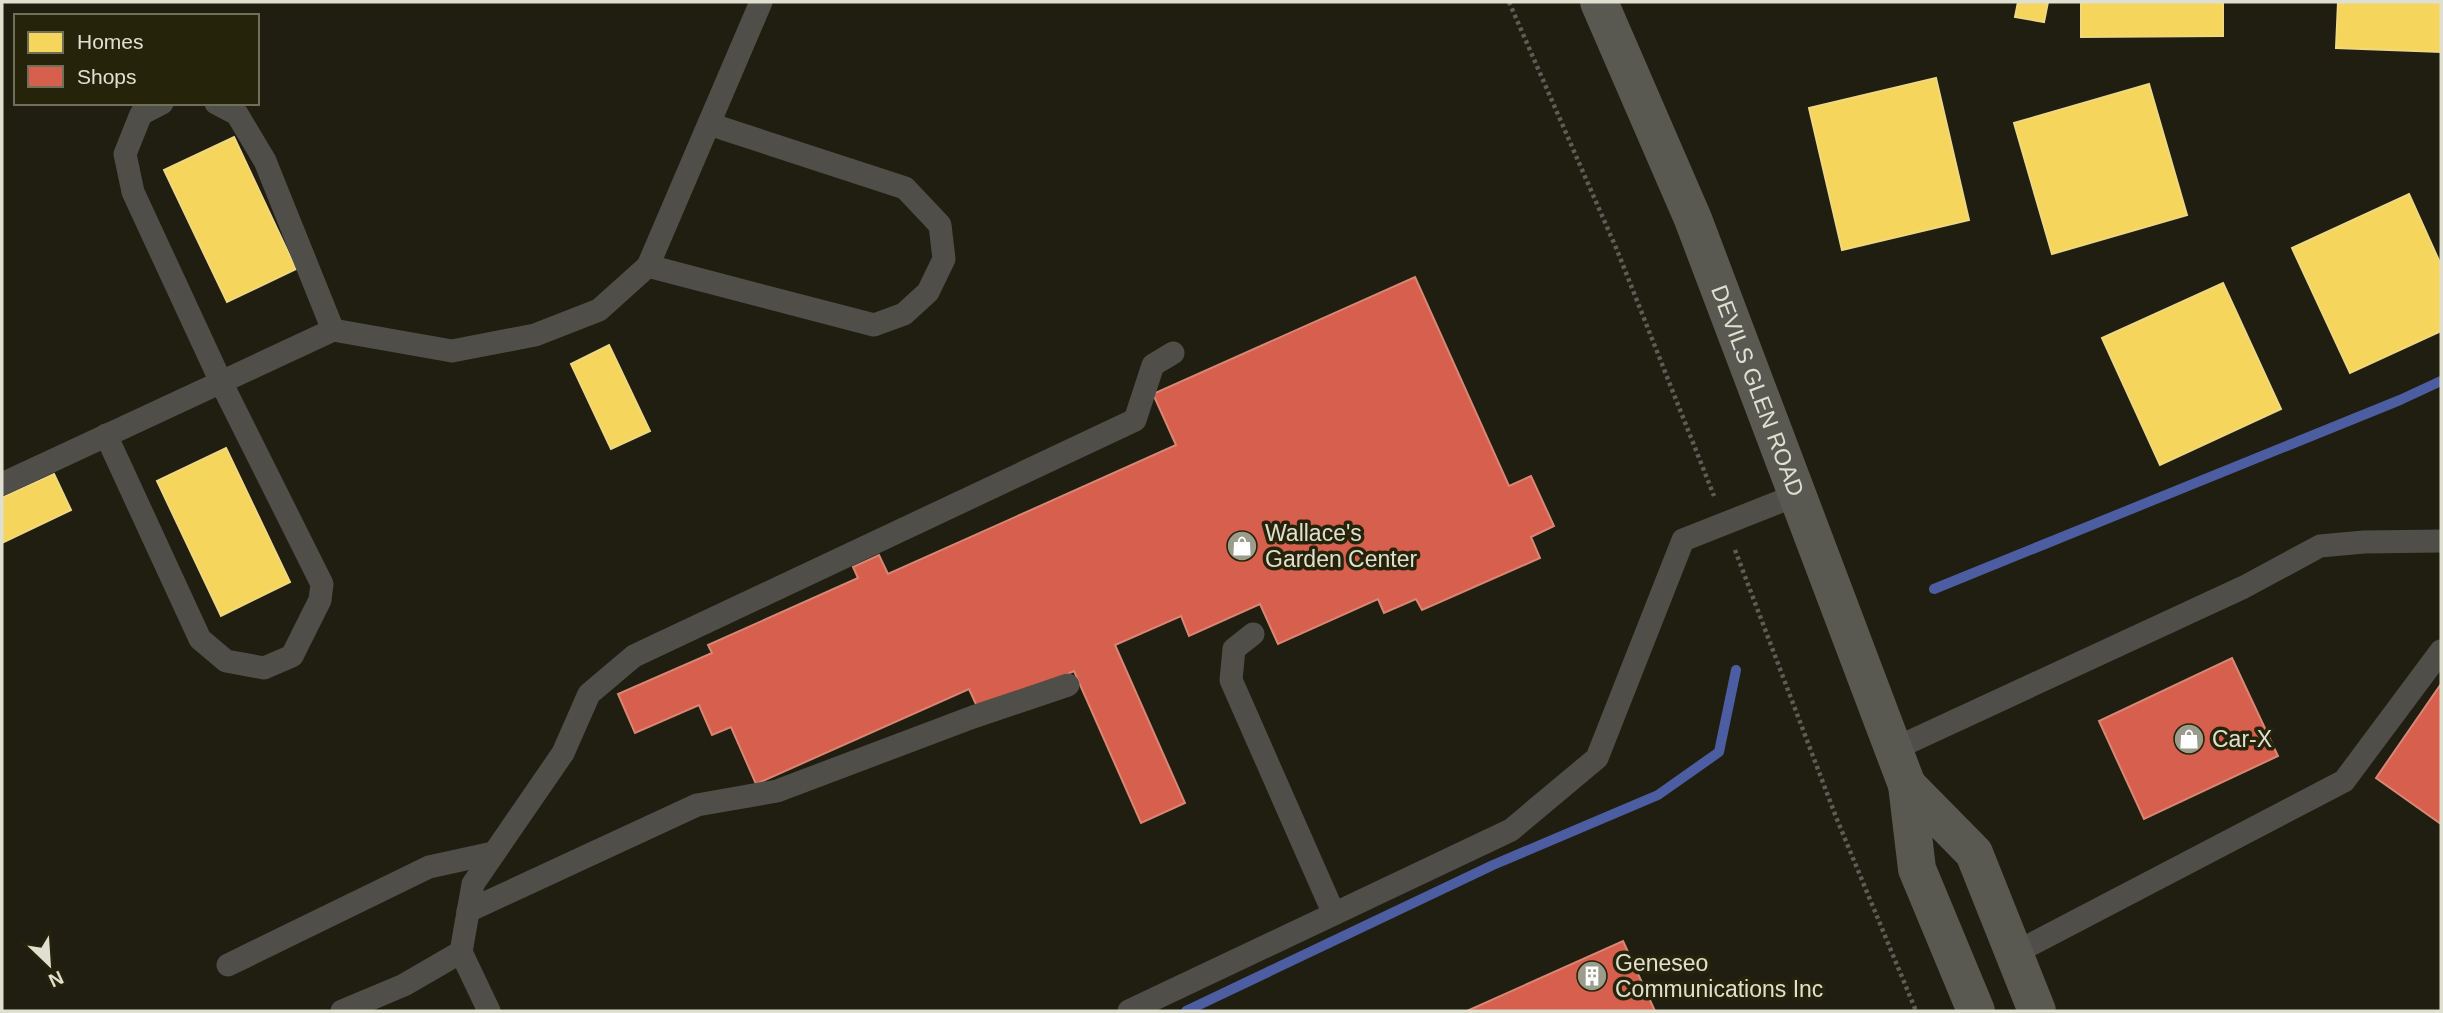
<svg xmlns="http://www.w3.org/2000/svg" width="2443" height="1013" font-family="Helvetica,sans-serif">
<rect width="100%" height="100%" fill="#1f1e10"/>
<g fill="#f6d55c" stroke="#efd87f" stroke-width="2">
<path d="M2018,2h30l-4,20 -29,-5z"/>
<path d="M2081,2h142v34l-142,1z"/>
<path d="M2338,2h103v50l-105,-4z"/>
<path d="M1936,78l33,142 -127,30 -33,-142z"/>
<path d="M2149,84l38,131 -135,39 -38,-131z"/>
<path d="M234,137l62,132 -69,33 -63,-132z"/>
<path d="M2409,194l32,71v66l-91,42 -58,-125z"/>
<path d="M2223,283l58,126 -121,56 -58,-127z"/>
<path d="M609,345l41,86 -39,18 -40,-85z"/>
<path d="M226,448l64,134 -69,34 -64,-135z"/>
<path d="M54,474l17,36 -69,33v-45z"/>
</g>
<g fill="#d6604d" stroke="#d98674" stroke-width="2">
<path d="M1415,277l94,209 22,-10 23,50 -23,11 9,21 -118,52 -6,-11 -32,14 -6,-14 -100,45 -18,-40 -71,32 -8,-20 -66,29 70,158 -44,20 -67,-152 -94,42 -11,-24 -213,95 -25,-57 -19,8 -13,-30 -64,28 -17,-39 94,-41 -4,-8 150,-67 -5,-11 26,-12 9,19 288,-129 -23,-51z"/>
<path d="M2232,658l46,98 -134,63 -45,-98z"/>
<path d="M2441,684v140l-65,-46z"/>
<path d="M1623,941l32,70h-188z"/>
</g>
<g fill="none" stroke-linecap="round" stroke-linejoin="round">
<g stroke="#4c5ea1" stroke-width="10">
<path d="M1934,589l466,-189 41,-19"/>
<path d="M1186,1011l307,-146 165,-70 61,-43 17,-82"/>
</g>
<g stroke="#5d5d56" stroke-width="4.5" stroke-dasharray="3.5 3.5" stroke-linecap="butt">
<path d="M1509,2l108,248 97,246"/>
<path d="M1735,550l101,267 80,194"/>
</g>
<g stroke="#4f4e49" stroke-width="23">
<path d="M216,103l21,11 28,47 68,169"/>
<path d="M648,266l226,59 30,-11 24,-22 16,-33 -4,-34 -35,-37 -196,-64"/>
<path d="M106,435l94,204 26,22 38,7 28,-12 28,-56 2,-16 -101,-202 -88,-190 -8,-38 16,-40 21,-11"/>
<path d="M2,484l331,-154 119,21 83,-16 64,-25 49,-44 113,-264"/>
<path d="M1253,634l-19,15 -3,31 103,234"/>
<path d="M1892,750l352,-163 76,-41 44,-4 77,-1"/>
<path d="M468,911l229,-106 80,-14 196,-74 95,-32"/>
<path d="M2013,954l331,-173 97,-130"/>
<path d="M228,965l201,-98 64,-14"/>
<path d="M342,1011l62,-26 57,-33"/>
<path d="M489,1011l-28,-59 12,-68 90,-131 26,-59 45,-38 501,-236 18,-55 20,-12"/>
<path d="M1129,1011l382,-181 86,-72 86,-218 114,-45"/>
</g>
<g stroke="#595952" stroke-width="38">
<path id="s1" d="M1599,2l94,217 214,566 10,84 59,142"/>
<path d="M1907,785l67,68 63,158"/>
</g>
</g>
<defs>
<g id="shop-disc" transform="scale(1.575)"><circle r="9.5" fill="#9c9c8d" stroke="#25240a"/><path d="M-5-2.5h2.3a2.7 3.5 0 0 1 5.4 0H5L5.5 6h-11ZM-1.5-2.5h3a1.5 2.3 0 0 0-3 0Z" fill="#fff"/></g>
<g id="building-disc" transform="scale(1.575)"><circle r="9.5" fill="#9c9c8d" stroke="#25240a"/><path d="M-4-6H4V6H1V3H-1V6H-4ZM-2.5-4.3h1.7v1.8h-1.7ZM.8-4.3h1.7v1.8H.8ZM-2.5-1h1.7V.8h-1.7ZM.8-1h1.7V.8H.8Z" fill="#fff"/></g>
</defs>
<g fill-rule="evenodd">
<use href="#shop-disc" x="1242" y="546"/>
<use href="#shop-disc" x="2189" y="739"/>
<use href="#building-disc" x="1592" y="976"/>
</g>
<g text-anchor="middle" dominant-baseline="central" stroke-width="7" stroke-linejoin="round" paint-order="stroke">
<g font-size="23" fill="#e0e0d0" stroke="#25240a">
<text stroke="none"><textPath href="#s1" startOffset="420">DEVILS GLEN ROAD</textPath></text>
</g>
<g font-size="23" fill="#e0e0d0" stroke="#25240a" text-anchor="start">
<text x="1265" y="533">Wallace's<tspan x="1265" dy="26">Garden Center</tspan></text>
<text x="2212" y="739">Car-X</text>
<text x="1615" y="963">Geneseo<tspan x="1615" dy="26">Communications Inc</tspan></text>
</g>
</g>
<rect width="2443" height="1013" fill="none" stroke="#e0e0d0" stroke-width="7"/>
<rect x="14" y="14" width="245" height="91" fill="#25240a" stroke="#706f59" stroke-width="2"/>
<rect x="28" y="32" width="35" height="21" fill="#f6d55c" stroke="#706f59" stroke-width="2"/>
<text x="77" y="49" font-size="21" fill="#e0e0d0">Homes</text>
<rect x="28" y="66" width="35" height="21" fill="#d6604d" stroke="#706f59" stroke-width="2"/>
<text x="77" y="84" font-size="21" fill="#e0e0d0">Shops</text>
<g transform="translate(49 964) rotate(155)" stroke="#25240a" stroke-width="5" paint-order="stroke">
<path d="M0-5L12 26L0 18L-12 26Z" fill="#e0e0d0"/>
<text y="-10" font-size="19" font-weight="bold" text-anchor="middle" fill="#e0e0d0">N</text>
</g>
</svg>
